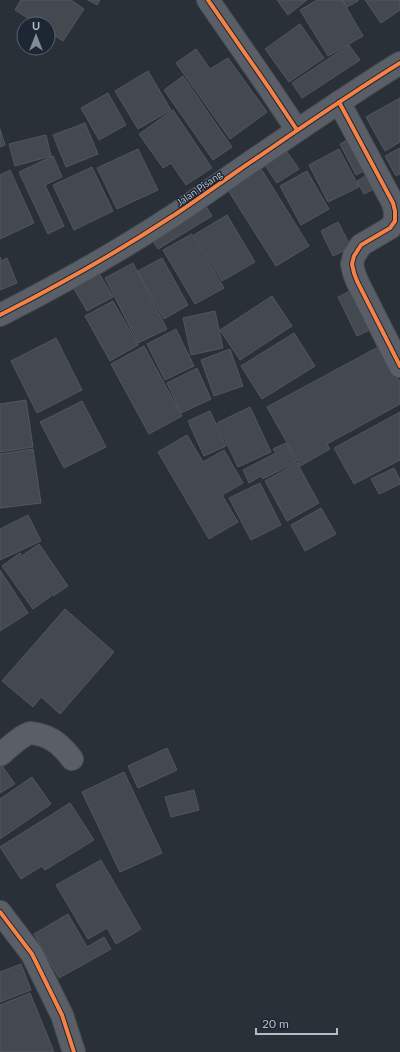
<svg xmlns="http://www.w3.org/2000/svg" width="400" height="1052" font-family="Lato,sans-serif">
<rect width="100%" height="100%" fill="#2a3038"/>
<g fill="#444950" stroke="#52575f">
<path d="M21,0h50l13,9 -21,32 -15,-10v-7h-11l-22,-14z"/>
<path d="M88,0h12l-3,5z"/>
<path d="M277,0h30l-19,15z"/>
<path d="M317,0h25l21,36 -35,20 -28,-46z"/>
<path d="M343,0h15v1l-11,6z"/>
<path d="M365,0h35v10l-19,13z"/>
<path d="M300,24l24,34 -35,24 -24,-33z"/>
<path d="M349,45l11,15 -58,38 -10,-15z"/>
<path d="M196,49l14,20 18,-11 39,54 -37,27 -54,-76z"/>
<path d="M148,71l23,39 -33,19 -23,-38z"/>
<path d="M183,76l49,71 -19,13 -49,-70z"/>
<path d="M108,93l18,32 -27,15 -18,-32z"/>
<path d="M400,98v44l-15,9 -19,-34z"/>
<path d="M173,110l39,58 -26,17 -15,-22 -8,5 -24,-34z"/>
<path d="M85,123l13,31 -32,13 -13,-32z"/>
<path d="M0,129l5,16 -5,2z"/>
<path d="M46,135l5,21 -36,10 -6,-22z"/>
<path d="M353,137l17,31 -14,7 -16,-31z"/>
<path d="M400,148v26l-4,2 -11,-20z"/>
<path d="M138,149l20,41 -41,19 -20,-41z"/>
<path d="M285,149l14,20 -22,14 -13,-19z"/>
<path d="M339,149l20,38 -31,15 -19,-37z"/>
<path d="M53,156l9,21 -17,8 19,41 -16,8 -29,-62z"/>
<path d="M92,167l21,44 -39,19 -21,-45z"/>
<path d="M260,167l49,79 -33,20 -50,-79z"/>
<path d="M10,170l24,53 -34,16v-64z"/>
<path d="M307,171l22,38 -28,16 -21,-39z"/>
<path d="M371,173l7,14 -14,7 -7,-13z"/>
<path d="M204,203l8,13 -54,33 -9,-14z"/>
<path d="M227,215l28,47 -33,19 -28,-46z"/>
<path d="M338,222l13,25 -18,9 -12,-25z"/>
<path d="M192,234l32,54 -29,16 -32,-54z"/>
<path d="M0,257l1,4 6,-3 10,25 -17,7z"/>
<path d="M162,258l26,47 -24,14 -26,-48z"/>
<path d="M133,263l34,66 -29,14 -33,-65z"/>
<path d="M95,266l18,31 -26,14 -18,-31z"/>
<path d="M356,288l20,39 -19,9 -19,-39z"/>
<path d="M272,296l20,30 -52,34 -20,-30z"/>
<path d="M113,301l25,44 -28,16 -25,-45z"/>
<path d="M215,311l8,37 -32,7 -8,-37z"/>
<path d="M176,329l18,37 -29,14 -18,-36z"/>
<path d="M294,333l21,33 -53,33 -21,-33z"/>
<path d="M56,338l26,52 -45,23 -26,-52z"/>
<path d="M144,346l38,70 -33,18 -38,-70z"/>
<path d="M380,346l20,36v22l-73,40 3,5 -30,17 -33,-59z"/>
<path d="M230,349l13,37 -29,10 -13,-36z"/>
<path d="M197,368l14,31 -30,14 -14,-30z"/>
<path d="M26,400l7,47 -33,5v-48z"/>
<path d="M82,401l24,46 -42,21 -24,-46z"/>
<path d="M250,407l21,45 -33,15 -21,-44z"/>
<path d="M210,411l16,35 -22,10 -16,-35z"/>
<path d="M400,412v48l-46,24 -20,-36z"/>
<path d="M187,435l16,27 21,-12 19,33 -21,12 16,27 -29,17 -51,-87z"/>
<path d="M286,443l10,19 -33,17 -2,-3 -12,7 -6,-13 33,-17 -3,-4z"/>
<path d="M33,449l8,54 -41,5v-54z"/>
<path d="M297,463l22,40 -32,18 -22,-40z"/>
<path d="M394,468l6,12v4l-21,10 -8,-15z"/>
<path d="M260,483l21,42 -30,15 -22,-42z"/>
<path d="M321,508l15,26 -31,17 -14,-26z"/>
<path d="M28,515l13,26 -41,19v-31z"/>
<path d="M39,544l29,42 -15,10 -30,-41z"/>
<path d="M20,553l31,43 -18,13 -31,-43z"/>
<path d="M0,570l28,43 -28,18z"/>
<path d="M65,609l49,43 -54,62 -19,-17 -8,10 -31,-26z"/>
<path d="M167,748l10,22 -39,18 -10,-22z"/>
<path d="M0,763l15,21 -15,9z"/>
<path d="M124,772l38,81 -42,19 -38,-80z"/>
<path d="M32,777l19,27 -51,35v-40z"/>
<path d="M194,790l5,20 -28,7 -6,-20z"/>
<path d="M70,803l24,37 -49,30 -3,-4 -21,13 -21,-32z"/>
<path d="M101,860l40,69 -25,15 -9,-16 -19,11 -32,-54z"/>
<path d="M68,914l19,33 17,-10 7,12 -52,29 -25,-44z"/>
<path d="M21,964l10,26 -31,12v-30z"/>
<path d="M30,993l24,59h-54v-47z"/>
</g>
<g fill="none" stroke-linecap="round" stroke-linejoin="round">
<g stroke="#484c53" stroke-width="24">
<g id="minor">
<path d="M208,0l61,88 28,42"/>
<path d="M339,102l54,101 2,8v10l-5,7 -29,17 -7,11 -2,8 2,9 3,8 43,85"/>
<path d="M0,315c59,-30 116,-62 171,-98 23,-15 45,-31 68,-47 53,-36 106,-73 161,-107"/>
<path d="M0,755c7,-6 23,-21 31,-22 1,0 5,1 6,1 16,3 26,13 35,25"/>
<path d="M0,912l32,42 30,61 12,37"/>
</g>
</g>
<use href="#minor" stroke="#5a5e66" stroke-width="22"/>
<g stroke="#1d2633" stroke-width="6">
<g id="cycleway">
<path d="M208,0l61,88 28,42"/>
<path d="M339,102l54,101 2,8v10l-5,7 -29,17 -7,11 -2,8 2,9 3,8 43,85"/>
<path d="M0,315c59,-30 116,-62 171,-98 23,-15 45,-31 68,-47 53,-36 106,-73 161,-107"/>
<path d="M0,912l32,42 30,61 12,37"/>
</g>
</g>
<use href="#cycleway" stroke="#f48246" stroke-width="4"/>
</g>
<g text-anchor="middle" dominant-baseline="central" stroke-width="3" stroke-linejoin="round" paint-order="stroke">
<g font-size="10" fill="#b4bcc9" stroke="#1d2633">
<text transform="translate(199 188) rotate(-35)">Jalan Pisang</text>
</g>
</g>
<g transform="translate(36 36)"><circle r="19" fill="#1d2633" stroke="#59626f"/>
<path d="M0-3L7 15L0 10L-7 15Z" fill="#848b96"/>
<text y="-6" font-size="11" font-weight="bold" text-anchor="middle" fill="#b4bcc9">U</text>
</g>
<path d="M256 1028v6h81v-6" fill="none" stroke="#b4bcc9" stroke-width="2"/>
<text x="262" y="1028" font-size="12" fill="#b4bcc9" stroke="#1d2633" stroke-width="3" paint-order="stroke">20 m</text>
</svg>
